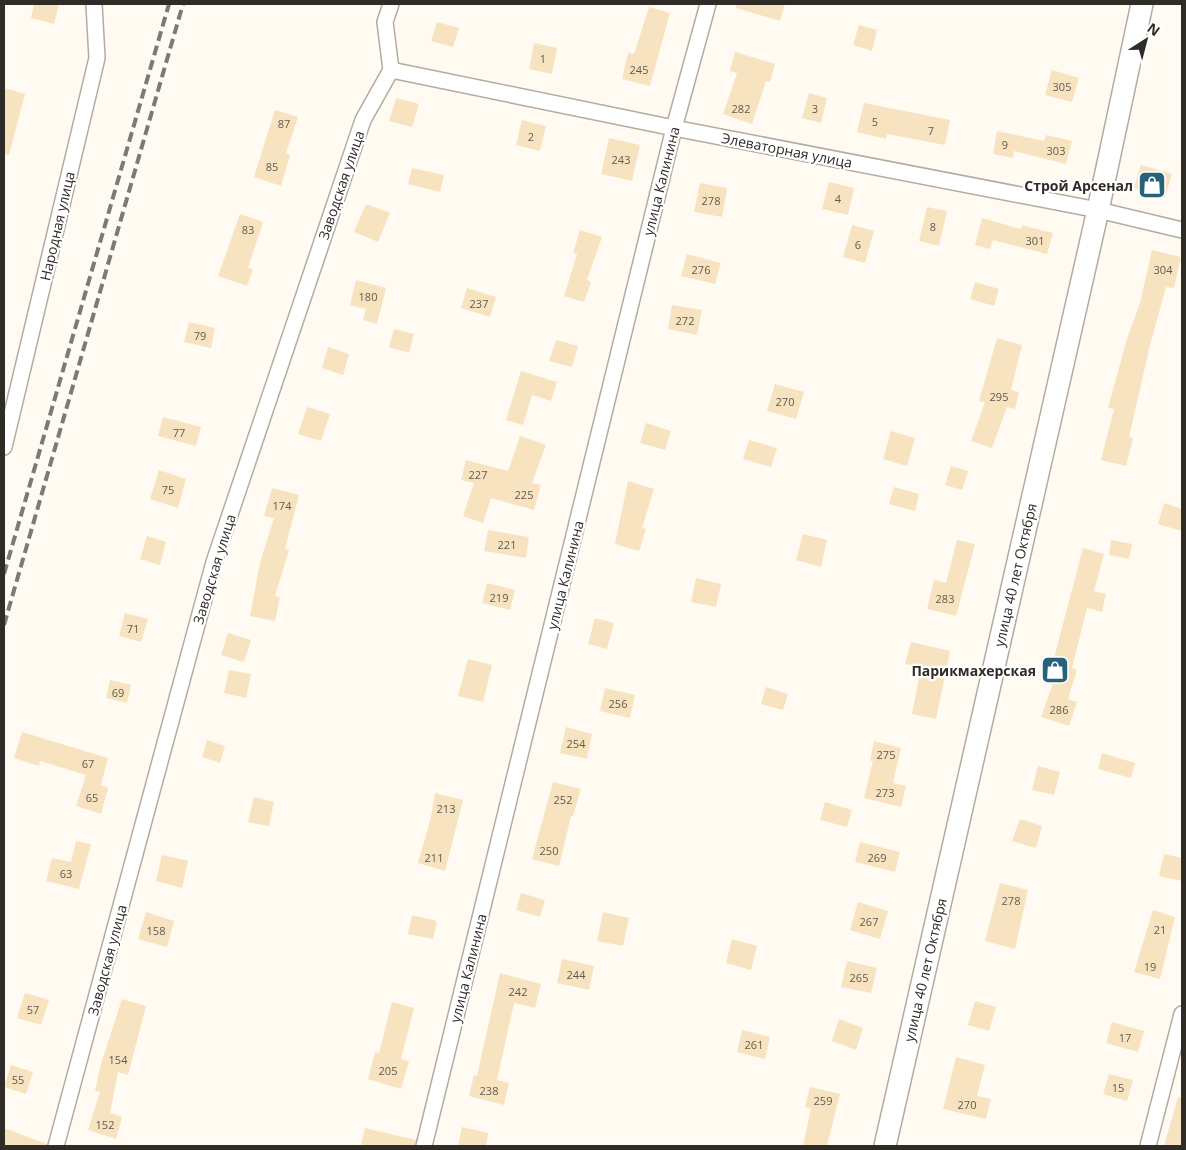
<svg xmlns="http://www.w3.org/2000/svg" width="1186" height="1150" font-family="'Open Sans',sans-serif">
<rect width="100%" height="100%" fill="#fffaf2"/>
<g fill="#f8e3c0">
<path d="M34,4h25l-5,20 -23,-6z"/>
<path d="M736,4h49l-5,17 -44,-13z"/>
<path d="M649,7l21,6 -20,73 -28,-7 6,-26 6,1z"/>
<path d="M437,22l22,6 -6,19 -22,-6z"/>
<path d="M859,25l18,5 -5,21 -19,-6z"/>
<path d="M534,43l23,5 -5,26 -23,-5z"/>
<path d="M735,52l40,12 -5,18 -4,-1 -14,43 -29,-10 14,-41 -7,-2z"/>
<path d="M1052,70l27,8 -7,24 -27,-7z"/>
<path d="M4,88l21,6 -16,61 -5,-1z"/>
<path d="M809,93l18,5 -6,25 -19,-5z"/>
<path d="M396,98l23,6 -7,23 -23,-6z"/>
<path d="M864,103l86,17 -5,25 -58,-11 -1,5 -29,-7z"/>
<path d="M275,110l23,7 -12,36 4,2 -9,31 -27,-9z"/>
<path d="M522,120l24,6 -6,25 -24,-6z"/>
<path d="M997,131l47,10 2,-6 26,6 -6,23 -52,-13 -1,7 -20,-4z"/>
<path d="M609,138l31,7 -8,36 -31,-7z"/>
<path d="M1141,165l31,9 -7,23 -31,-9z"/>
<path d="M412,168l32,7 -4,17 -32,-8z"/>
<path d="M829,182l25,6 -6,27 -26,-6z"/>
<path d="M700,183l27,5 -5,29 -28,-5z"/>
<path d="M366,204l24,9 -12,29 -24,-10z"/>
<path d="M927,207l20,4 -8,35 -20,-5z"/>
<path d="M240,214l23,8 -15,46 5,1 -6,17 -29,-10z"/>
<path d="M982,218l39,11 1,-4 31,8 -6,21 -54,-14 -3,9 -15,-4z"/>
<path d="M852,225l22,6 -9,32 -22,-6z"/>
<path d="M580,230l22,7 -15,43 4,2 -7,20 -20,-6 13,-42 -4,-1z"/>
<path d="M1152,250l29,7 -7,31 -8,-1 -16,58 -21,92 4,1 -7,28 -25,-6 13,-51 -6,-1 19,-69 13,-36z"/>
<path d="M687,254l34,9 -6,21 -34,-8z"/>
<path d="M356,280l30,8 -9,36 -14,-4 3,-11 -16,-4z"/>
<path d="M975,282l24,7 -5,17 -24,-7z"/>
<path d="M467,288l29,9 -6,20 -29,-9z"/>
<path d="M672,305l30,5 -5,25 -29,-6z"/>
<path d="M189,322l26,6 -4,20 -27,-6z"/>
<path d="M394,329l20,5 -5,19 -20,-6z"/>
<path d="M997,338l25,7 -11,45 8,2 -4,17 -8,-2 -15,41 -21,-7 14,-39 -6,-1z"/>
<path d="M556,340l22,6 -6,21 -23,-6z"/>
<path d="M328,347l21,7 -6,21 -21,-7z"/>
<path d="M521,371l36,11 -6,19 -19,-6 -9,30 -17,-5z"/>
<path d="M775,384l29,8 -8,27 -29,-8z"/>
<path d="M307,407l23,7 -9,27 -23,-7z"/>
<path d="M163,417l38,10 -5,19 -38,-10z"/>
<path d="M646,423l25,8 -6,19 -25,-7z"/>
<path d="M891,431l24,7 -8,28 -24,-7z"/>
<path d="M520,436l26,9 -14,38 9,2 -7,25 -43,-12 -8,25 -20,-7 11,-33 -13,-3 5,-20 42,11z"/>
<path d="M749,440l28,8 -6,19 -28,-8z"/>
<path d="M951,466l17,5 -6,19 -17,-5z"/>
<path d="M159,470l27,9 -8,29 -28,-9z"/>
<path d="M628,481l26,8 -12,39 4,1 -7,22 -24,-7z"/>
<path d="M894,487l25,7 -4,17 -26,-7z"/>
<path d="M272,488l27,7 -14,54 4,1 -14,46 5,1 -5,24 -25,-5 10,-53 14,-45 -10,-2z"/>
<path d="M1164,503l18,6v22l-24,-7z"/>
<path d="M488,530l41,7 -3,21 -42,-7z"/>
<path d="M803,534l24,6 -6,27 -25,-7z"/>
<path d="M147,536l19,6 -6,23 -20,-6z"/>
<path d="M957,540l18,4 -19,72 -29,-7 7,-29 12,3z"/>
<path d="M1111,540l21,4 -3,15 -20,-4z"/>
<path d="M1083,548l21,6 -10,37 12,3 -4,18 -15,-4 -15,60 5,2 -9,29 9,3 -8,24 -28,-9 14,-39 -8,-2 6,-14z"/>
<path d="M696,578l25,6 -5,23 -25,-5z"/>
<path d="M487,583l28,7 -5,20 -28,-7z"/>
<path d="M125,613l23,6 -7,23 -22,-6z"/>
<path d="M595,618l19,5 -7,26 -19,-5z"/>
<path d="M228,633l23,7 -7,22 -23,-7z"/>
<path d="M911,642l39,9 -14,68 -24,-5 9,-47 -16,-3z"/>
<path d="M468,659l24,6 -9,37 -25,-6z"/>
<path d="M229,670l22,4 -5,24 -22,-5z"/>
<path d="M110,680l21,5 -4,18 -21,-5z"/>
<path d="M766,687l22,7 -5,16 -22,-6z"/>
<path d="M605,688l30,7 -5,23 -30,-7z"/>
<path d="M566,727l26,7 -5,25 -27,-6z"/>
<path d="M22,732l86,26 -7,27 7,3 -7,26 -25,-8 10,-31 -46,-14 -1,5 -25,-8z"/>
<path d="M207,740l18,6 -5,17 -18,-6z"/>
<path d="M874,741l27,7 -8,35 13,3 -5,21 -37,-9 9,-37h-3z"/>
<path d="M1102,753l33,10 -4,15 -33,-9z"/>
<path d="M1038,766l22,6 -6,23 -22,-5z"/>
<path d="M553,782l28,7 -8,27h-2l-12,50 -27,-7z"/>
<path d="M435,793l28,7 -18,71 -27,-8 13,-46z"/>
<path d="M254,797l20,5 -5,24 -21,-4z"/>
<path d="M825,802l27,8 -5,17 -27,-7z"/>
<path d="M1020,819l22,7 -6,22 -24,-7z"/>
<path d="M76,841l15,3 -12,45 -33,-8 6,-23 19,4z"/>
<path d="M860,842l40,10 -5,20 -40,-10z"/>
<path d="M1164,854l18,4v23l-23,-5z"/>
<path d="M162,855l26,6 -6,27 -26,-7z"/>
<path d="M1000,883l28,7 -13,59 -30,-8z"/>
<path d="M521,893l24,7 -5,17 -24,-7z"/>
<path d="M858,902l30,9 -8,28 -30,-9z"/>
<path d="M1153,910l22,7 -15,62 -26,-7z"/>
<path d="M146,912l28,9 -7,26 -29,-8z"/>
<path d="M603,912l26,6 -6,28 -26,-5z"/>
<path d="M412,915l25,6 -4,18 -25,-5z"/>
<path d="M732,939l25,7 -6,24 -25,-7z"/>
<path d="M562,959l32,7 -5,24 -32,-7z"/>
<path d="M847,961l30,7 -6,25 -30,-6z"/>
<path d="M500,973l41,11 -6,24 -21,-5 -17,77 12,3 -5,22 -35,-9 5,-21 3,1z"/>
<path d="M25,993l24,7 -8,25 -24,-7z"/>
<path d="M122,999l24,7 -18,69 -10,-3 -8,41 12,4 -6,22 -28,-9 12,-38 -5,-1 5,-24z"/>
<path d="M975,1001l21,6 -7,24 -21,-6z"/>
<path d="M392,1002l22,6 -13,51 8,2 -8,28 -33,-10 7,-27 4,1z"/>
<path d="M839,1019l24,9 -7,22 -24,-9z"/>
<path d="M1112,1022l32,9 -6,21 -32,-9z"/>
<path d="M742,1030l28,7 -5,22 -28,-7z"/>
<path d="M956,1057l29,8 -8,31 14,3 -5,20 -43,-10z"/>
<path d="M11,1065l22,7 -7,22 -22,-7z"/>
<path d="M1109,1074l24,6 -6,21 -24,-7z"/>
<path d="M810,1087l30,7 -13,52h-24l8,-38 -6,-1z"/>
<path d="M1178,1097l4,1v48h-18z"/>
<path d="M462,1127l26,6 -2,13h-28z"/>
<path d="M4,1128l43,16v2h-43z"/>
<path d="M365,1128l51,12 -1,6h-54z"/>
</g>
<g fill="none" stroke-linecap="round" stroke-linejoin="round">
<g stroke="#b3ac9f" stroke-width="18">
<g id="street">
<path d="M391,70l283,58 424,82 84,20"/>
<path d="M4,447l93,-389 -3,-54"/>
<path d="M56,1146l158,-584 149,-442 28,-50 -6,-48 6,-18"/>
<path d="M424,1146l250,-1018 34,-124"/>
<path d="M1148,1146l34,-132"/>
</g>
</g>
<g stroke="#b3ac9f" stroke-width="24">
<path id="secondary" d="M885,1146l213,-936 44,-206"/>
</g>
<use href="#street" stroke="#fff" stroke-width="15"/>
<use href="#secondary" stroke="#fff" stroke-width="21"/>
<g stroke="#7d7973" stroke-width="4" stroke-dasharray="10 5" stroke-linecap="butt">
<path d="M4,574l165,-570"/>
<path d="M4,625l179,-621"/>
</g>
</g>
<defs>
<g id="shop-square" transform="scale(1.4375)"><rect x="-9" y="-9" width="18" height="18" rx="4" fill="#27627a" stroke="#fff"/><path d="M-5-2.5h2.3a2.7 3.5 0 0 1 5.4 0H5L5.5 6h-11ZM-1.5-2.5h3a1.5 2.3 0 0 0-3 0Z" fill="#fff"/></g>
</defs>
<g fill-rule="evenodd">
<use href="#shop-square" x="1152" y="185"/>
<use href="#shop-square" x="1055" y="670"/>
</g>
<g text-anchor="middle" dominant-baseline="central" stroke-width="4.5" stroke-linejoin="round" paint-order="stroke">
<g font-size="11" fill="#615a4d">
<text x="543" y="58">1</text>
<text x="639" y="69">245</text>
<text x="1062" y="86">305</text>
<text x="741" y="108">282</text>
<text x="815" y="108">3</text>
<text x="875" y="121">5</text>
<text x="284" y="123">87</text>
<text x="931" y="130">7</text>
<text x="531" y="136">2</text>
<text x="1005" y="144">9</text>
<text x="1056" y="150">303</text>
<text x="621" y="159">243</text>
<text x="272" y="166">85</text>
<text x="838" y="198">4</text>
<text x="711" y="200">278</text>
<text x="933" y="226">8</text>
<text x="248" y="229">83</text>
<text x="1035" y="240">301</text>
<text x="858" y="244">6</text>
<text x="701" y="269">276</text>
<text x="1163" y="269">304</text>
<text x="368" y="296">180</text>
<text x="479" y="303">237</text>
<text x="685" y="320">272</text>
<text x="200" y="335">79</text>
<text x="999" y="396">295</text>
<text x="785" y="401">270</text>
<text x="179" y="432">77</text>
<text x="478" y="474">227</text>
<text x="168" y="489">75</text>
<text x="524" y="494">225</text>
<text x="282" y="505">174</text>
<text x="507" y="544">221</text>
<text x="499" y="597">219</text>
<text x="945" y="598">283</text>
<text x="133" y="628">71</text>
<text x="118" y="692">69</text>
<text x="618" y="703">256</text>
<text x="1059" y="709">286</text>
<text x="576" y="743">254</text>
<text x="886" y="754">275</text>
<text x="88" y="763">67</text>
<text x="885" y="792">273</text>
<text x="92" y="797">65</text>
<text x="563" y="799">252</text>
<text x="446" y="808">213</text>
<text x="549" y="850">250</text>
<text x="434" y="857">211</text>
<text x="877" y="857">269</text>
<text x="66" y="873">63</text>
<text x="1011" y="900">278</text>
<text x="869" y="921">267</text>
<text x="1160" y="929">21</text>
<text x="156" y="930">158</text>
<text x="1150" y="966">19</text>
<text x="576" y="974">244</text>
<text x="859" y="977">265</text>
<text x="518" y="991">242</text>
<text x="33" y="1009">57</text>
<text x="1125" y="1037">17</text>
<text x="754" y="1044">261</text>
<text x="118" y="1059">154</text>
<text x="388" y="1070">205</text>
<text x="18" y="1079">55</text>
<text x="1118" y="1087">15</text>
<text x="489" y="1090">238</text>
<text x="823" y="1100">259</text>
<text x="967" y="1104">270</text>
<text x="105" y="1124">152</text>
</g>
<g font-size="14" fill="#2f2c27" stroke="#fff">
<text transform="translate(787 150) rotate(11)">Элеваторная улица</text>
<text transform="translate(661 181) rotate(-76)">улица Калинина</text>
<text transform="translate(341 185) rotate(-71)">Заводская улица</text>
<text transform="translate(57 226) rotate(-77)">Народная улица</text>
<text transform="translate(214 569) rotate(-73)">Заводская улица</text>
<text transform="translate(565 575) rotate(-76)">улица Калинина</text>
<text transform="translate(1015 575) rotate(-77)">улица 40 лет Октября</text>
<text transform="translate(107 960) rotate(-75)">Заводская улица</text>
<text transform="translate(468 968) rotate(-76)">улица Калинина</text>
<text transform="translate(925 970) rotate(-77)">улица 40 лет Октября</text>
</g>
<g font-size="14" font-weight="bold" fill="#2f2c27" stroke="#fff" text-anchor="end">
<text x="1133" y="185">Строй Арсенал</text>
<text x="1036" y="670">Парикмахерская</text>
</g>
</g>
<rect width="1186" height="1150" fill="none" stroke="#2f2c27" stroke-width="10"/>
<g transform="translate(1146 40) rotate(36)" stroke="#ffffff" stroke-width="4" paint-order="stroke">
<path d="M0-4L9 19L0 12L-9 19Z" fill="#2f2c27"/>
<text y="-8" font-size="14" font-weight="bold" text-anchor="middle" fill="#2f2c27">N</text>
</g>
</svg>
